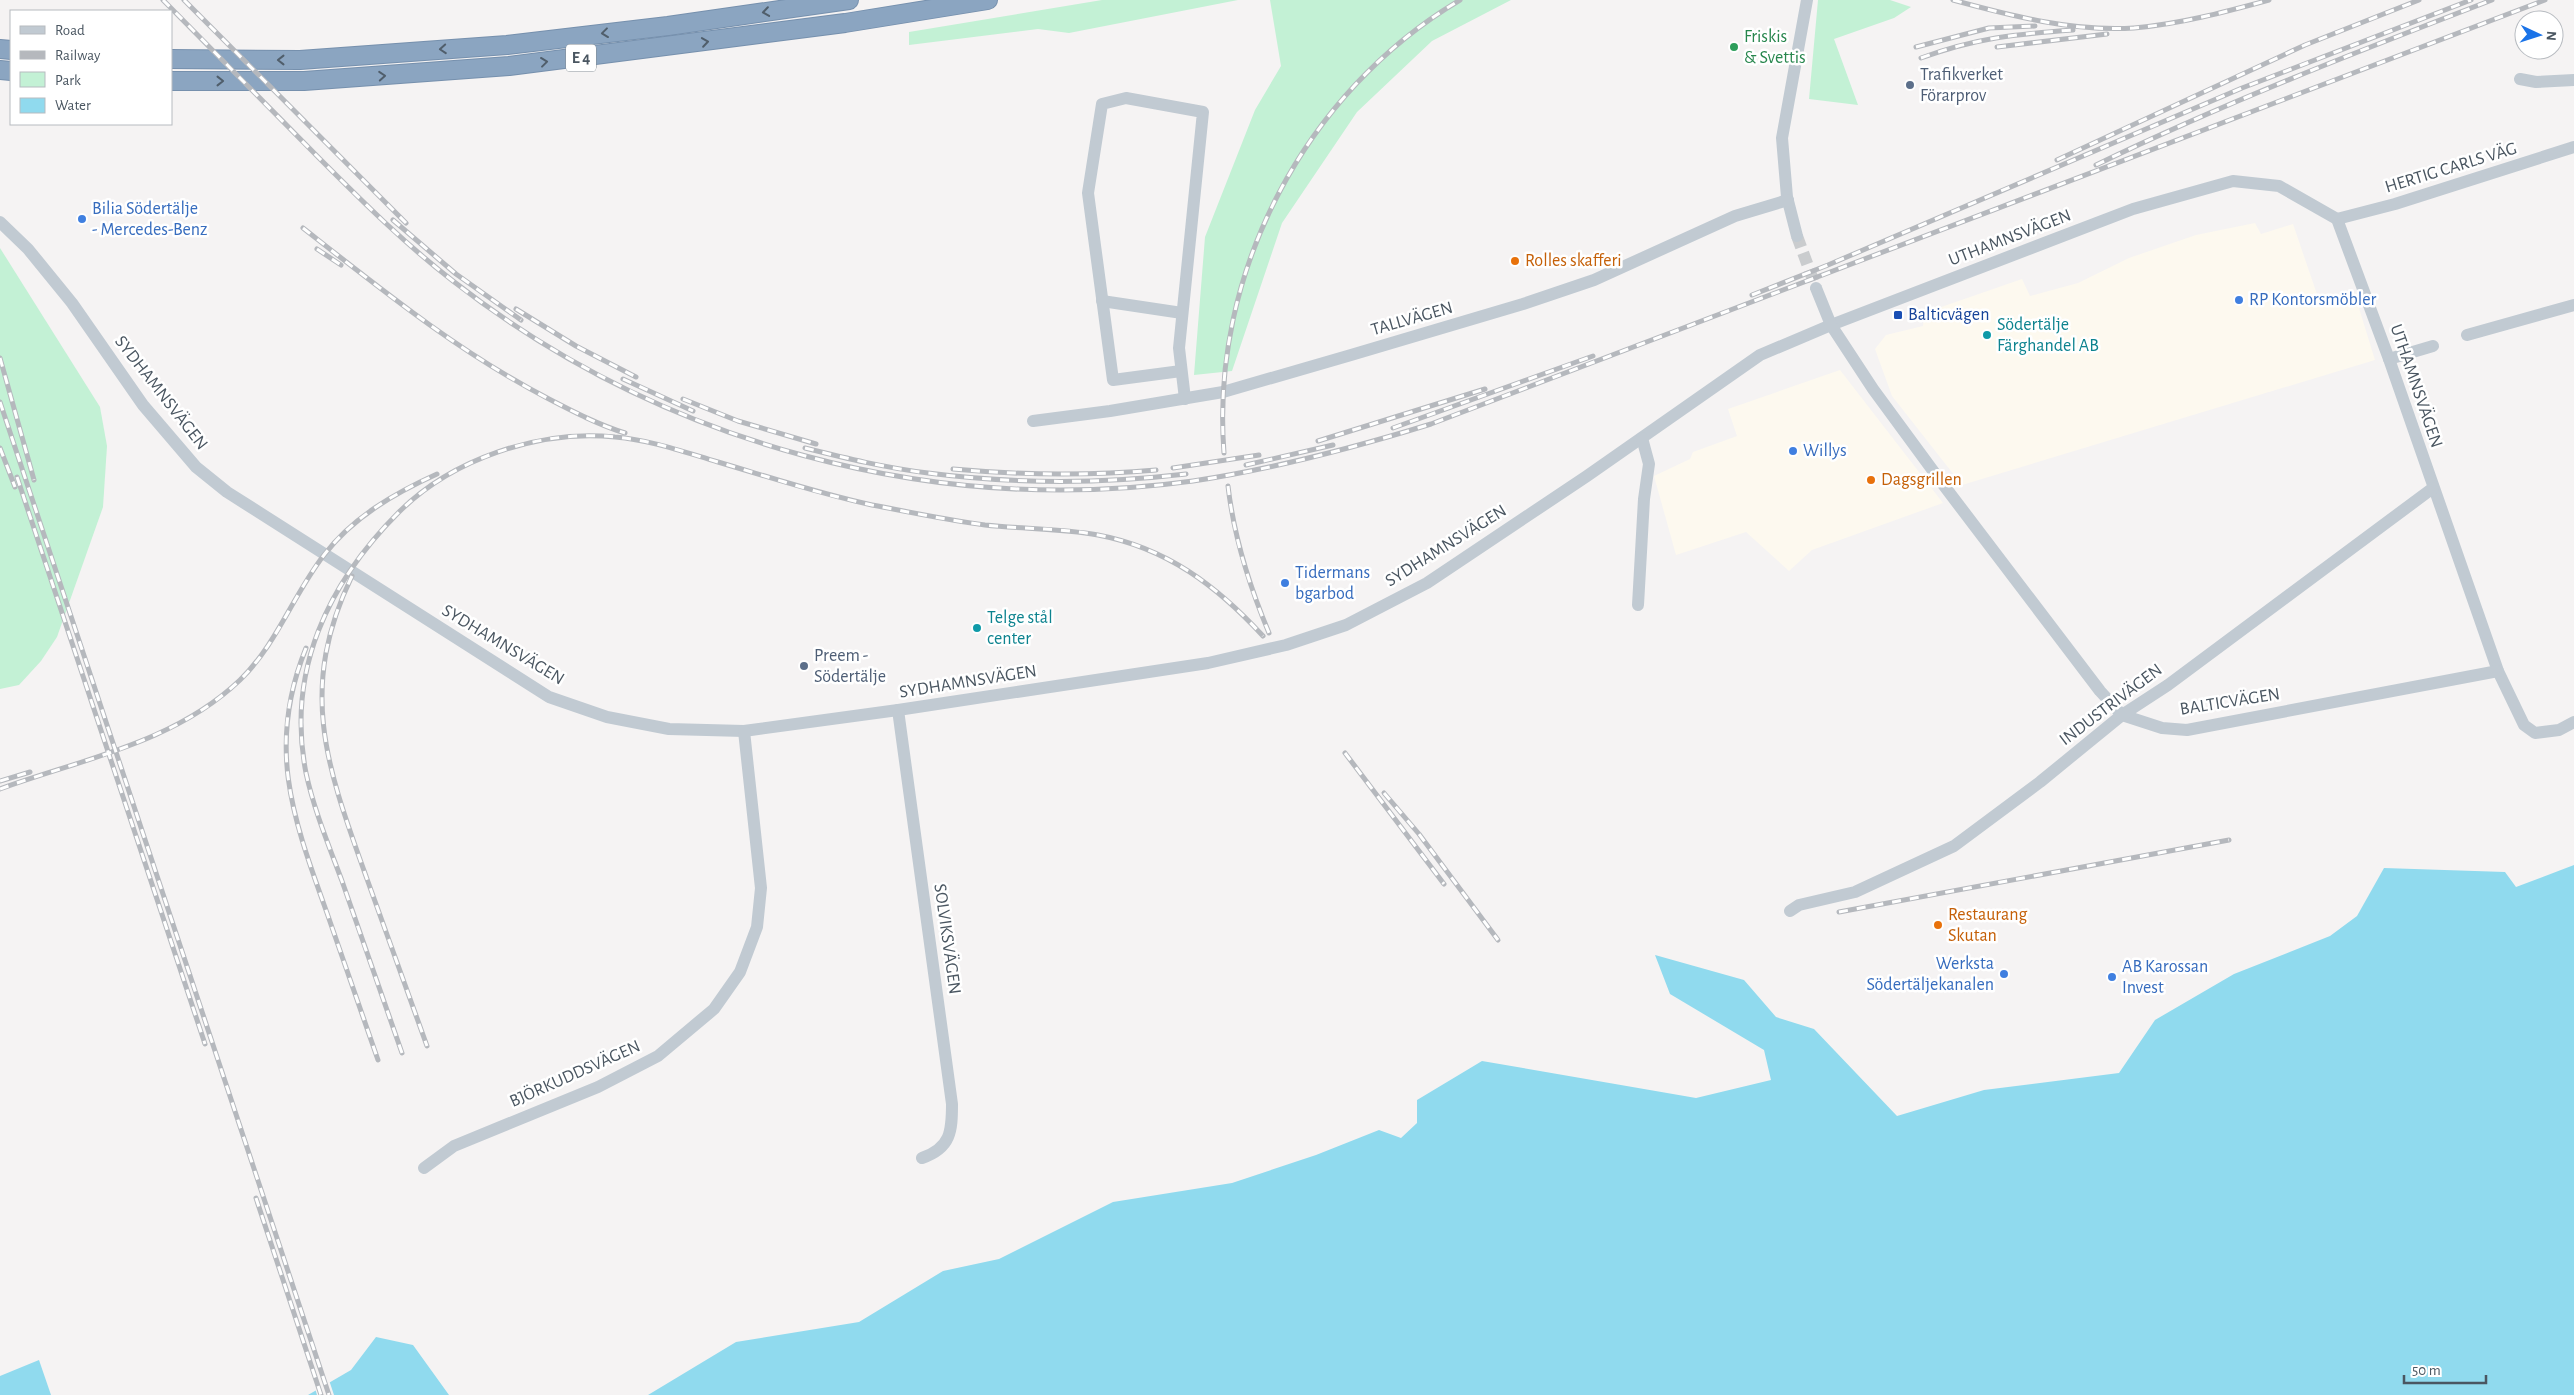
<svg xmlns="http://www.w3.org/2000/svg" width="2574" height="1395" font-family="'Alegreya Sans',sans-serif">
<rect width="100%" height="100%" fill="#f5f3f3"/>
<g fill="#fdf9ef">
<path d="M2255,223l6,11 32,-10 28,82 34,-11 20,65 -413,125 -70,-89 -17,-47 11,-14 37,-9 1,-13 98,-34 8,17 48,-13 51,-25 67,-23z"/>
<path d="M1840,370l103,133 -131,47 -23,21 -43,-39 -70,23 -22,-79 36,-17 3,-7 44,-16 -9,-27z"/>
</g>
<g fill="#c3f1d5">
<path d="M1102,0h136l-169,33 -31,-4 -129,16v-13z"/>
<path d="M1270,0h241l-79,41 -75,71 -75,111 -50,148 -38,4 11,-138 50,-127 26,-44z"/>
<path d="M1818,0h72l21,7 -17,11 -60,21 24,66 -49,-6z"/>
<path d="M0,248l100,159 7,39 -4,61 -46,130 -16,24 -22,24 -19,4z"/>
</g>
<g fill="#90daee">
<path d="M2574,865v530h-1926l88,-53 123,-20 84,-51 56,-12 114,-57 119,-19 84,-28 63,-25 22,8 16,-15v-23l65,-39 214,37 75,-18 -7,-30 -94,-56 -15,-39 89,25 32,37 38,12 83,87 87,-26 135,-17 36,-53 79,-46 96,-38 27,-20 27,-48 121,4 11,15z"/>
<path d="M376,1337l37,8 36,50h-141l43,-25z"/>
<path d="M39,1360l12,35h-51v-19z"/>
</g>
<path fill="#f5f3f3" d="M329,1380l5,15h-17l-2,-7z"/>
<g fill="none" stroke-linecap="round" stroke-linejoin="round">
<path stroke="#caccce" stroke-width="12" stroke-dasharray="12 6" stroke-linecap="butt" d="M1797,236l19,52"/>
<g stroke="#7690ad" stroke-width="20">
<g id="highway">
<path d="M0,49l11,1"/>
<path d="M171,59l129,1 207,-15 161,-19 181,-26"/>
<path d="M0,70l11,1"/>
<path d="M171,81h133l205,-15 336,-43 143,-23"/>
</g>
</g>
<g stroke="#c1cad2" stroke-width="12">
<path d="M2520,79l16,3 38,-2"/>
<path d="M2337,219l58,-15 179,-57"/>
<path d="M0,222l28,27 44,54 71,102 53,62 31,25 322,205 58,20 62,12 75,2 154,-21 310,-47 78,-18 60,-20 81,-42 160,-107 173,-121 71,-30 302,-116 100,-28 46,5 58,33 52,140 109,312 26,54 11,8 24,-3 15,-8"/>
<path d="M1797,236l-10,-39 -5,-59 25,-138"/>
<path d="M1816,288l15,37 42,64 69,94 158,208 22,24 40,13 25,2 311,-59"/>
<path d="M1102,301l80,12"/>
<path d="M2467,335l107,-30"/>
<path d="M2389,359l44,-13"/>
<path d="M1181,371l-68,9 -25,-187 14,-89 24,-6 77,14 -24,236 6,51"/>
<path d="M1033,421l77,-10 113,-19 128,-37 172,-51 71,-24 141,-64 53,-16"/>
<path d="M1638,605l6,-106 5,-35 -7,-26"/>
<path d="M898,710l54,394c0,27 -1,44 -30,54"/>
<path d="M1790,911l9,-6 56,-13 99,-46 86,-64 82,-67 46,-30 265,-197"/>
<path d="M424,1168l30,-22 144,-59 60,-31 56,-47 26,-37 17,-45 4,-39 -17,-157"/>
</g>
<use href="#highway" stroke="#8ba5c1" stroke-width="18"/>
<g stroke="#b5b8bd" stroke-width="5">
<g id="rail">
<path d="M163,0c53,53 105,107 157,159 43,43 85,85 133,122 208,162 478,236 740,200 81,-12 160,-33 238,-57l1114,-424"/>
<path d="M184,0l222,223"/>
<path d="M1953,0c59,16 120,32 181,28 46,-4 91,-16 135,-28"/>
<path d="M1916,47l73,-19 46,-2"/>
<path d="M1997,47l110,-13"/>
<path d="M1921,58c55,-20 94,-24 152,-28"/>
<path d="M2057,160l248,-115 114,-45"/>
<path d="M2096,165c128,-62 263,-114 396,-165"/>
<path d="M393,220l63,54 65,46"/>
<path d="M303,228c79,62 157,125 246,171 25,13 50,26 76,34"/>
<path d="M317,249l24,16"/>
<path d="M1752,295l76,-30 414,-177 229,-88"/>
<path d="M516,309l60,37 60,31"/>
<path d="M0,358l34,122"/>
<path d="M623,379l70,32"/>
<path d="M683,399l55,22 78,23"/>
<path d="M0,402l329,993"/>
<path d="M1393,428l200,-72"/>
<path d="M1318,441l167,-52"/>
<path d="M0,448l15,39"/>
<path d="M805,448c40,10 81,20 123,25 86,11 172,11 258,1"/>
<path d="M1224,453c-14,-180 81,-361 236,-453"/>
<path d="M1246,465l87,-20"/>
<path d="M1173,468l86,-13"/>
<path d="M953,469c67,6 135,7 203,1"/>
<path d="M17,477l188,567"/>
<path d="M1228,486c6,52 21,99 41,147"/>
<path d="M352,576c-55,114 -25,191 15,303 20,56 40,111 60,167"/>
<path d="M306,648c-40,99 -13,170 21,265 17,49 34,98 51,147"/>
<path d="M1345,753l99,131"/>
<path d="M0,781l30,-9"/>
<path d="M0,789c82,-30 174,-46 240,-109 37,-36 53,-85 84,-125 29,-38 71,-62 113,-81"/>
<path d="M1384,793l35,41 79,106"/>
<path d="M1839,912l390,-72"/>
<path d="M402,1053c-20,-57 -40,-114 -60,-172 -13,-35 -28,-71 -36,-108 -20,-102 22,-190 93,-261 53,-53 141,-83 216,-75 36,3 69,15 103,25 51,15 102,32 154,43 37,7 75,15 113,20 37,4 76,3 113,10 69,13 119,51 165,101"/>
<path d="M256,1198l65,197"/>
</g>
</g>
<use href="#rail" stroke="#fff" stroke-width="3" stroke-dasharray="9" stroke-linecap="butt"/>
</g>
<defs><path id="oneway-chevron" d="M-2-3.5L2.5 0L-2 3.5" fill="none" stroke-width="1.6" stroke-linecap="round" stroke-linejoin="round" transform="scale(1.25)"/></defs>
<g stroke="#505e6b">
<use href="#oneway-chevron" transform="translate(766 12) rotate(172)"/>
<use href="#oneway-chevron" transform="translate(605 33) rotate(173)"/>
<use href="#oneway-chevron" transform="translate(705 42) rotate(-8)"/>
<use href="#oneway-chevron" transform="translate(443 49) rotate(176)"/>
<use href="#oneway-chevron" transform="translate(281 60) rotate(-180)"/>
<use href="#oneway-chevron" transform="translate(544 62) rotate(-7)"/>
<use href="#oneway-chevron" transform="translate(382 76) rotate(-4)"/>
<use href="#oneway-chevron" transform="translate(220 81)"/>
</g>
<circle fill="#2e9e5b" stroke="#fff" stroke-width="2" cx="1734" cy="47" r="5"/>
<g fill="#5c6f8a" stroke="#fff" stroke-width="2">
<circle cx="1910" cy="85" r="5"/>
<circle cx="804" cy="666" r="5"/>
</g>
<g fill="#3f7fe0" stroke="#fff" stroke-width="2">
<circle cx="82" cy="219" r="5"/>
<circle cx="2239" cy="300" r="5"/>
<circle cx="1793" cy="451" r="5"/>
<circle cx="1285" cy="583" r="5"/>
<circle cx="2004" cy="974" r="5"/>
<circle cx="2112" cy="977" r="5"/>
</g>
<g fill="#e8710a" stroke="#fff" stroke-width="2">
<circle cx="1515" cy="261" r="5"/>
<circle cx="1871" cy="480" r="5"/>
<circle cx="1938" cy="925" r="5"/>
</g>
<rect fill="#1a4fb4" stroke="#fff" stroke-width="2" x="1893" y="310" width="10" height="10" rx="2.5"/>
<g fill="#0f9aa8" stroke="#fff" stroke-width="2">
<circle cx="1987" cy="335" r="5"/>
<circle cx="977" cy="628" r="5"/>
</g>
<g text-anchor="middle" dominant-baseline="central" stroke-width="5" stroke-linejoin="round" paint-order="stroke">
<rect fill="#fff" stroke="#808990" stroke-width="1" x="566" y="44.5" width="30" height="27" rx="4"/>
<g font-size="16" font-weight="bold" fill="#4a5661">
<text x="581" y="58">E 4</text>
</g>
<g font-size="18" fill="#27864d" stroke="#fff" text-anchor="start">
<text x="1744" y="37">Friskis<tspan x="1744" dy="21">&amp; Svettis</tspan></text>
</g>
<g font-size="18" fill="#4e5e75" stroke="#fff" text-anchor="start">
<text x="1920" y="75">Trafikverket<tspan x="1920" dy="21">Förarprov</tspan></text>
<text x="814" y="656">Preem -<tspan x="814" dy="21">Södertälje</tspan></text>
</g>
<g font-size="18" fill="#4a5661" stroke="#fff">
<text transform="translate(2451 168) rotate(-17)">HERTIG CARLS VÄG</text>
<text transform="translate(2010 238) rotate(-21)">UTHAMNSVÄGEN</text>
<text transform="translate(1412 319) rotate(-16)">TALLVÄGEN</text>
<text transform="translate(2416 386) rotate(71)">UTHAMNSVÄGEN</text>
<text transform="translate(161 393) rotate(52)">SYDHAMNSVÄGEN</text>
<text transform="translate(1446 546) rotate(-32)">SYDHAMNSVÄGEN</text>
<text transform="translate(503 645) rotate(31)">SYDHAMNSVÄGEN</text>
<text transform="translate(968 682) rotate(-9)">SYDHAMNSVÄGEN</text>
<text transform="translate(2230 702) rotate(-9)">BALTICVÄGEN</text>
<text transform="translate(2111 705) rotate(-37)">INDUSTRIVÄGEN</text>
<text transform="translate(947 939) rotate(82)">SOLVIKSVÄGEN</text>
<text transform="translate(575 1074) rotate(-24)">BJÖRKUDDSVÄGEN</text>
</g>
<g font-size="18" fill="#366cbe" stroke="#fff" text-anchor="start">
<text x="92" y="209">Bilia Södertälje<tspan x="92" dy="21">- Mercedes-Benz</tspan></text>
<text x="2249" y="300">RP Kontorsmöbler</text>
<text x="1803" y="451">Willys</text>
<text x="1295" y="573">Tidermans<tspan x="1295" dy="21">bgarbod</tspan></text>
<text x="1994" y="964" text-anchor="end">Werksta<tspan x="1994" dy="21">Södertäljekanalen</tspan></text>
<text x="2122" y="967">AB Karossan<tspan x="2122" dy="21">Invest</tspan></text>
</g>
<g font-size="18" fill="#c56008" stroke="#fff" text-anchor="start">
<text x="1525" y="261">Rolles skafferi</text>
<text x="1881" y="480">Dagsgrillen</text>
<text x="1948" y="915">Restaurang<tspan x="1948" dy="21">Skutan</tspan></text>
</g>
<g font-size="18" fill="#164399" stroke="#fff" text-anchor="start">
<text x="1908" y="315">Balticvägen</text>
</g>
<g font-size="18" fill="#0d838f" stroke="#fff" text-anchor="start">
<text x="1997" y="325">Södertälje<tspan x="1997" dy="21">Färghandel AB</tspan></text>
<text x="987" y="618">Telge stål<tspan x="987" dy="21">center</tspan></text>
</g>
</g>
<rect x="10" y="10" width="162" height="115" fill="#ffffff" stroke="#b7bbc0"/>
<rect x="20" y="26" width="25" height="8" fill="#c1cad2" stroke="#b7bbc0"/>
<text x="55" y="35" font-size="15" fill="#4a5661">Road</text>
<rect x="20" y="51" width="25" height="8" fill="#b5b8bd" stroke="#b7bbc0"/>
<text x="55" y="60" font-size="15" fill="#4a5661">Railway</text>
<rect x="20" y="72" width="25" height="15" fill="#c3f1d5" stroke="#b7bbc0"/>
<text x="55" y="85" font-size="15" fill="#4a5661">Park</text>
<rect x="20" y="98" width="25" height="15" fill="#90daee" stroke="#b7bbc0"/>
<text x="55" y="110" font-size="15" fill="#4a5661">Water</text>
<g transform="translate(2539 35) rotate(94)"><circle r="24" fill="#ffffff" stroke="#b7bbc0"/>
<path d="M0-4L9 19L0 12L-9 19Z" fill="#1a73e8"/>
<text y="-8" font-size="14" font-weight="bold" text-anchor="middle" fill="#4a5661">N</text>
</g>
<path d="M2404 1375v8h82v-8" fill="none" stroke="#4a5661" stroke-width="2.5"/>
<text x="2412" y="1375" font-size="15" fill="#4a5661" stroke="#ffffff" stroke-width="4" paint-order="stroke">50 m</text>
</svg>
